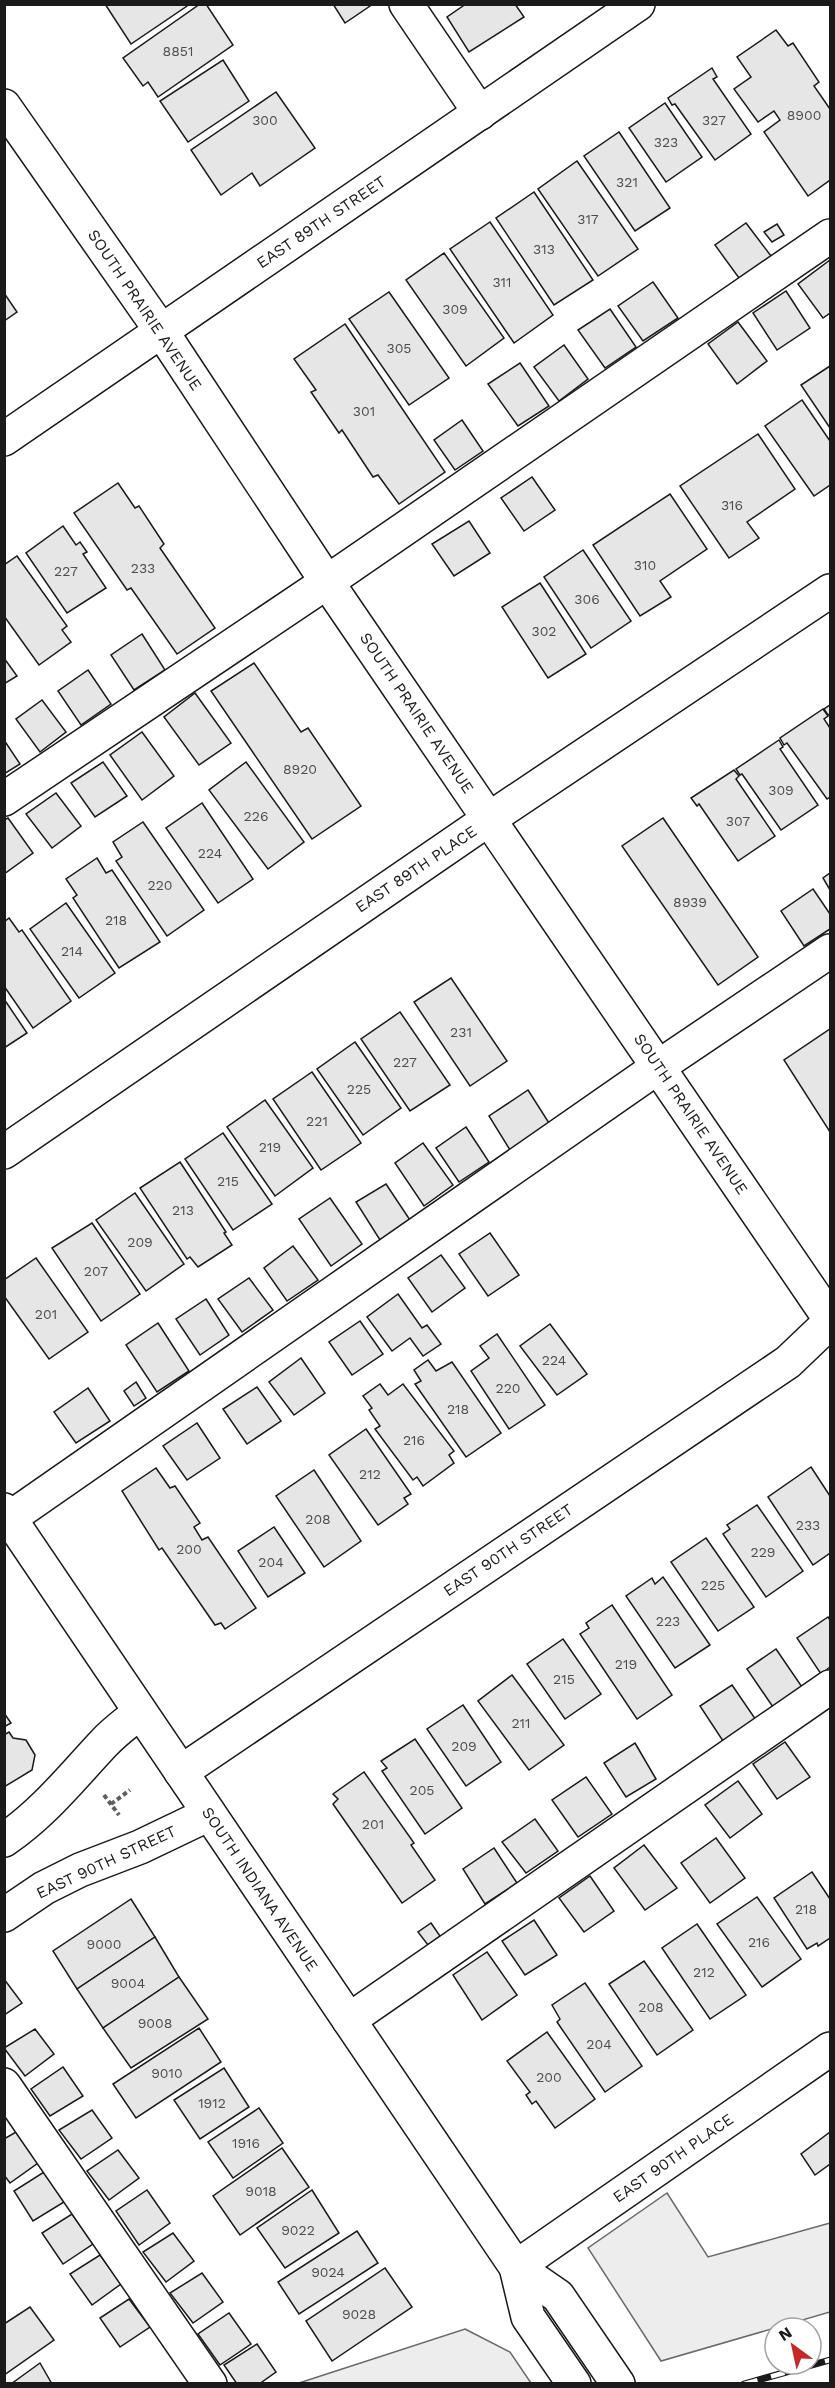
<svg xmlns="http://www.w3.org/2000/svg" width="835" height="2388" font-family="'Work Sans',sans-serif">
<rect width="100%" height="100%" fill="#fff"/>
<g fill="#ededed" stroke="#6a6a6a" stroke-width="1.5">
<path d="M667,2193l41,64 122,-34v89l-169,49 -73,-113z"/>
<path d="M465,2329l45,23 21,31h-232z"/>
</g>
<g fill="#e6e6e6" stroke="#1a1a1a" stroke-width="1.5">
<path d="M105,4h85l-59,40z"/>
<path d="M200,4h6l27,41 -75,52 -10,-15 -5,4 -20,-28z"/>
<path d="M333,4h40l-28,19z"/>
<path d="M466,4h49l9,13 -55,35 -22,-35z"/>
<path d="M776,30l12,16 5,-3 26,39 -5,4 16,23v71l-22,16 -44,-64 16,-12 -6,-9 -16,11 -24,-33 17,-12 -14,-20z"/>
<path d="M223,60l26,41 -61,41 -28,-41z"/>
<path d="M712,68l5,9 -4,2 38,55 -36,26 -40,-56 -3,1 -4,-7z"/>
<path d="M276,92l39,56 -55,38 -8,-13 -31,22 -30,-45z"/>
<path d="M665,103l37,54 -36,25 -37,-54z"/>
<path d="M619,132l51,76 -35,23 -51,-75z"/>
<path d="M577,161l61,88 -40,27 -60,-87z"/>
<path d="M534,192l59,88 -39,25 -58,-87z"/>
<path d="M490,222l63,93 -39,28 -64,-94z"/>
<path d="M746,223l25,33 -32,22 -24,-33z"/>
<path d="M777,224l7,11 -12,7 -8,-10z"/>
<path d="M444,253l60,85 -38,28 -60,-86z"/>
<path d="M830,260v53l-7,5 -25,-34z"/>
<path d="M653,282l25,36 -35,23 -25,-35z"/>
<path d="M786,291l24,37 -33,22 -24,-37z"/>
<path d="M389,292l60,86 -40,27 -60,-86z"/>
<path d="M4,293l13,19 -13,9z"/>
<path d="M610,309l26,38 -31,21 -27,-38z"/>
<path d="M738,322l29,39 -30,23 -29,-40z"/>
<path d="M345,324l100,148 -46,32 -21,-29 -5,2 -31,-47 -3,3 -28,-41 5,-2 -22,-31z"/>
<path d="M564,345l24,34 -29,22 -25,-34z"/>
<path d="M520,363l29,43 -31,20 -30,-42z"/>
<path d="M830,366v62l-29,-43z"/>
<path d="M802,400l28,41v44l-16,11 -49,-70z"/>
<path d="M462,420l21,31 -28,19 -21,-30z"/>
<path d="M758,434l37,55 -48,33 12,16 -30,20 -49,-72z"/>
<path d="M532,477l23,33 -31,21 -23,-33z"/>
<path d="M118,483l17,25 4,-2 25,38 -4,4 55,80 -38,26 -46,-66 -4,2 -53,-77z"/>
<path d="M670,494l37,55 -47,32 11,16 -31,19 -47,-71z"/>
<path d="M469,521l21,32 -36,23 -22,-32z"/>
<path d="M63,526l13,19 4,-3 7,10 -4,2 23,34 -39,25 -41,-60z"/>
<path d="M583,550l48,71 -40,27 -47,-71z"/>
<path d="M17,556l50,70 -5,4 9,12 -32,23 -35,-49v-51z"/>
<path d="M540,583l46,71 -38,24 -46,-71z"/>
<path d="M142,634l23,36 -31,20 -23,-35z"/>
<path d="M4,658l13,18 -13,8z"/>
<path d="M254,663l47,69 7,-4 53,78 -49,33 -101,-148z"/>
<path d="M88,670l23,34 -30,21 -23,-34z"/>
<path d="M195,693l36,50 -32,22 -35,-48z"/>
<path d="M42,700l24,32 -26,20 -24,-33z"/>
<path d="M830,705v9l-2,1 -4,-6z"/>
<path d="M823,709l5,7 -4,3 6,9v69l-3,2 -40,-56 -3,2 -4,-7z"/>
<path d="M142,732l32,44 -32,24 -32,-45z"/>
<path d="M4,740l16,24 -16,10z"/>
<path d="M779,740l4,7 -3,2 38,56 -37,25 -39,-56 -2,1 -4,-6z"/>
<path d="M103,762l24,34 -32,21 -24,-34z"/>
<path d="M246,762l58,80 -36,27 -59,-79z"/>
<path d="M734,770l5,6 -3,3 39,57 -37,25 -39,-57 -2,2 -6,-8z"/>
<path d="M56,793l25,33 -29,22 -26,-34z"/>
<path d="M202,803l51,76 -35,24 -52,-75z"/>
<path d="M8,818l25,35 -29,21v-54z"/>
<path d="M663,818l95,139 -40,28 -96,-139z"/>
<path d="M143,822l61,88 -37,26 -51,-75 6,-4 -9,-15z"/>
<path d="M97,858l9,15 6,-3 48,72 -41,26 -46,-70 4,-3 -11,-16z"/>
<path d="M830,873v17l-7,-12z"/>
<path d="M813,889l17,25v15l-26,17 -23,-35z"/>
<path d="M66,903l49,70 -36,25 -49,-69z"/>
<path d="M9,918l10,14 3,-2 49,71 -38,27 -29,-42v-64z"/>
<path d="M451,978l56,83 -37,25 -56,-84z"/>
<path d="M4,999l23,34 -23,15z"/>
<path d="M400,1012l50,73 -40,26 -49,-72z"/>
<path d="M830,1029v103l-46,-72z"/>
<path d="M355,1042l46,66 -38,27 -46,-66z"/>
<path d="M312,1072l49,71 -40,27 -48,-71z"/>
<path d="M528,1090l21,33 -39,27 -21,-34z"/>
<path d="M265,1100l48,68 -38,28 -48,-69z"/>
<path d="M466,1127l23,35 -30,20 -23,-34z"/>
<path d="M223,1133l49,71 -39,26 -48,-71z"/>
<path d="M423,1143l30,42 -29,21 -29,-43z"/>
<path d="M180,1162l46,70 -2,1 8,12 -34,22 -8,-10 -3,2 -47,-71z"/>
<path d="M386,1184l24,36 -30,20 -24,-38z"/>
<path d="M135,1193l49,71 -38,27 -50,-71z"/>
<path d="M330,1198l32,46 -31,22 -32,-47z"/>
<path d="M92,1223l48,71 -39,27 -49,-73z"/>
<path d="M490,1233l29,42 -31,21 -29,-42z"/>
<path d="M293,1246l25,34 -31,21 -23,-33z"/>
<path d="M441,1255l24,33 -33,24 -24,-34z"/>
<path d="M36,1258l52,74 -39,27 -45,-63v-16z"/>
<path d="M249,1278l24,32 -31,22 -24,-33z"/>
<path d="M398,1294l24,34 5,-3 14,19 -18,12 -13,-18 -18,13 -25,-34z"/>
<path d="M206,1299l23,36 -29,20 -24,-36z"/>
<path d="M360,1321l23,33 -31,21 -23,-33z"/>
<path d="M158,1323l31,48 -32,21 -31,-47z"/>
<path d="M550,1324l37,50 -30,21 -37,-49z"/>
<path d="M497,1334l48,71 -36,24 -38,-58 18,-13 -9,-12z"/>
<path d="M301,1358l24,35 -31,22 -25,-33z"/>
<path d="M428,1360l8,11 16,-9 49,71 -35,24 -51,-73 6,-3 -7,-11z"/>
<path d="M136,1382l10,16 -12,8 -10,-15z"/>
<path d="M380,1384l8,11 15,-11 51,67 -5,4 5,8 -31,23 -6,-9 -4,3 -38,-51 5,-3 -11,-16 3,-2 -9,-12z"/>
<path d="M257,1387l24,34 -34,23 -24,-35z"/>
<path d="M88,1388l22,33 -34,22 -22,-31z"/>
<path d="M197,1423l23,35 -33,22 -24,-34z"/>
<path d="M366,1429l45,65 -7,4 4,6 -30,21 -49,-70z"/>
<path d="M811,1467l19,29v57l-17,12 -45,-68z"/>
<path d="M156,1468l14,20 5,-2 25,37 -6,4 8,13 6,-3 48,71 -31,21 -4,-6 -6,2 -53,-77 -3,2 -37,-59z"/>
<path d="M314,1470l47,71 -37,26 -48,-71z"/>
<path d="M757,1505l46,66 -37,26 -43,-63 7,-5 -3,-4z"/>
<path d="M274,1527l31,46 -37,24 -30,-46z"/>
<path d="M706,1538l48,69 -36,24 -47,-69z"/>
<path d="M663,1577l47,68 -35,23 -49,-72 26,-18 3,6z"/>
<path d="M612,1605l60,90 -35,24 -57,-85 9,-6 -3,-5z"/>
<path d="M828,1617l2,3v47l-9,7 -24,-36z"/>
<path d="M563,1639l38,55 -36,25 -38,-55z"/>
<path d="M776,1649l26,38 -29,20 -26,-38z"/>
<path d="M512,1675l52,70 -35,25 -51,-69z"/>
<path d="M732,1685l24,35 -33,21 -23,-35z"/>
<path d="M463,1705l38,57 -35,24 -39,-57z"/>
<path d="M4,1713l7,10 -7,4z"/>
<path d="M9,1732l4,6 13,2 9,15 -3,15 -28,17v-52z"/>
<path d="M415,1739l47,69 -37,26 -43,-63 5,-3 -6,-7z"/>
<path d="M785,1742l25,35 -33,22 -24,-35z"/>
<path d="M635,1743l21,36 -30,18 -22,-34z"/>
<path d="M364,1772l50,71 -3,2 24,35 -33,23 -69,-99 5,-5 -5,-5z"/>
<path d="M586,1777l26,37 -34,23 -26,-37z"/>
<path d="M738,1781l24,33 -32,24 -25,-33z"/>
<path d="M535,1819l23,32 -32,22 -24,-31z"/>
<path d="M716,1838l29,40 -35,25 -29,-40z"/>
<path d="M644,1845l33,43 -32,22 -31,-42z"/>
<path d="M494,1848l23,35 -32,21 -22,-35z"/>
<path d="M812,1872l18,27v39l-12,8 -1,-3 -10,6 -33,-51z"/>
<path d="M590,1876l24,35 -30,21 -25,-34z"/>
<path d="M757,1897l44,62 -39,28 -45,-63z"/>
<path d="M131,1899l24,38 -78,52 -24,-38z"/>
<path d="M534,1920l23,35 -32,20 -23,-34z"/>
<path d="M431,1923l9,13 -12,9 -10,-13z"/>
<path d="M697,1924l49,71 -36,24 -48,-71z"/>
<path d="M155,1937l24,40 -76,51 -26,-39z"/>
<path d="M487,1952l30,43 -35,25 -29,-45z"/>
<path d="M644,1961l49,69 -36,25 -48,-71z"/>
<path d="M179,1977l29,42 -77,49 -28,-40z"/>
<path d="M4,1979l18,24 -18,12z"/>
<path d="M585,1983l57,83 -37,26 -48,-70 3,-3 -8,-14z"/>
<path d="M199,2028l22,34 -85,56 -23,-34z"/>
<path d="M35,2029l19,25 -29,22 -21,-28z"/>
<path d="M547,2032l48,67 -40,29 -19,-27 -4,3 -6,-9 4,-3 -23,-31z"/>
<path d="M63,2067l20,29 -33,20 -19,-27z"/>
<path d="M224,2068l25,39 -49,32 -26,-39z"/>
<path d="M259,2108l24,35 -50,35 -25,-36z"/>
<path d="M92,2110l20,28 -31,21 -22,-29z"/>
<path d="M16,2132l22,31 -28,20 -6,-8v-36z"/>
<path d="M830,2132v32l-15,11 -14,-21z"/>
<path d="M282,2148l27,39 -69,48 -27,-39z"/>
<path d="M118,2150l21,28 -30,22 -22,-29z"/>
<path d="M44,2172l20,30 -31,19 -19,-30z"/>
<path d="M147,2190l23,33 -31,22 -23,-34z"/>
<path d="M312,2190l27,43 -54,35 -28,-40z"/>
<path d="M72,2214l21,30 -30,20 -21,-31z"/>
<path d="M357,2231l21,32 -79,51 -21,-32z"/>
<path d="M173,2233l21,28 -28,21 -23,-30z"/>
<path d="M100,2255l21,29 -29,21 -22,-31z"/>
<path d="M385,2268l27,39 -80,54 -26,-40z"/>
<path d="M202,2273l21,29 -30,21 -23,-30z"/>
<path d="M129,2299l21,28 -30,20 -20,-29z"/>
<path d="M30,2307l24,33 -50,35v-51z"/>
<path d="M229,2313l22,31 -31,21 -22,-31z"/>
<path d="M257,2344l19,28 -17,12h-22l-13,-19z"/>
<path d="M40,2363l12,21h-41z"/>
</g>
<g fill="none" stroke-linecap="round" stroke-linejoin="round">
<g stroke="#1a1a1a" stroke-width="36">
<g id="minor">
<path d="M406,4l74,109"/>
<path d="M4,106l158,226 165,250 503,737"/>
<path d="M4,439l634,-435"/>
<path d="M4,799l323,-217 503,-346"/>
<path d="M4,1152l485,-333 341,-228"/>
<path d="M4,1510l512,757 12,50 46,67"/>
<path d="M10,1518l648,-451 172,-116"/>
<path d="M181,1772l607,-410 42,-40"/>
<path d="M4,1840c40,-27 68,-63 100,-97 11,-12 24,-21 36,-31"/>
<path d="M4,1915l40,-27 36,-18 60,-23 69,-33"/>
<path d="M349,2020l481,-333"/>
<path d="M4,2085l206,299"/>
<path d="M516,2267l314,-218"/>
<path d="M516,2267l42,29 60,88"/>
</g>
</g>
<g stroke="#5f5f5f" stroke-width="4" stroke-dasharray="4.5 3" stroke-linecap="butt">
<path d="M104,1795l15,20"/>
<path d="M111,1804l19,-14"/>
</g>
<use href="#minor" stroke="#fff" stroke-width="33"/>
<g stroke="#1a1a1a" stroke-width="7">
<path id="rail" d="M744,2384l86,-24"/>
</g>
<use href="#rail" stroke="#fff" stroke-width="4.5" stroke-dasharray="14" stroke-linecap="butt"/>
</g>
<g text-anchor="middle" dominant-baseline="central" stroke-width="4.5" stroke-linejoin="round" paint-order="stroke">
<g font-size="14" fill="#4d4d4d">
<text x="178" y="51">8851</text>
<text x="804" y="115">8900</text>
<text x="265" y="120">300</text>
<text x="714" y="120">327</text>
<text x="666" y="142">323</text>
<text x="627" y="182">321</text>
<text x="588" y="219">317</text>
<text x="544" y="249">313</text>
<text x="502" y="282">311</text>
<text x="455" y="309">309</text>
<text x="399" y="348">305</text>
<text x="364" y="411">301</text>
<text x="732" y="505">316</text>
<text x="645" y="565">310</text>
<text x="143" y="568">233</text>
<text x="66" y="571">227</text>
<text x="587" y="599">306</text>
<text x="544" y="631">302</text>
<text x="300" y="769">8920</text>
<text x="781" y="790">309</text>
<text x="256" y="816">226</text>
<text x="738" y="821">307</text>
<text x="210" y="853">224</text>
<text x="160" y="885">220</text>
<text x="690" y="902">8939</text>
<text x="116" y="920">218</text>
<text x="72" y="951">214</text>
<text x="461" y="1032">231</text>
<text x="405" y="1062">227</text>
<text x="359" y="1089">225</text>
<text x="317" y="1121">221</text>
<text x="270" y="1147">219</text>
<text x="228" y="1181">215</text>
<text x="183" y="1210">213</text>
<text x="140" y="1242">209</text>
<text x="96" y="1271">207</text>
<text x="46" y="1314">201</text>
<text x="554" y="1360">224</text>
<text x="508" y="1388">220</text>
<text x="458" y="1409">218</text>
<text x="414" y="1440">216</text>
<text x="370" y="1474">212</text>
<text x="318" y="1519">208</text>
<text x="808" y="1525">233</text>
<text x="189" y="1549">200</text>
<text x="763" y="1552">229</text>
<text x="271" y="1562">204</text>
<text x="713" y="1585">225</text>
<text x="668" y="1621">223</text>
<text x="626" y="1664">219</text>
<text x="564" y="1679">215</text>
<text x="521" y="1723">211</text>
<text x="464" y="1746">209</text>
<text x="422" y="1790">205</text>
<text x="373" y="1824">201</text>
<text x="806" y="1909">218</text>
<text x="759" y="1942">216</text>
<text x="104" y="1944">9000</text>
<text x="704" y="1972">212</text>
<text x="128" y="1983">9004</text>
<text x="651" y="2007">208</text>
<text x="155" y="2023">9008</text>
<text x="599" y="2044">204</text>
<text x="167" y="2073">9010</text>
<text x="549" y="2077">200</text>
<text x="212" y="2103">1912</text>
<text x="246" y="2143">1916</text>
<text x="261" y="2191">9018</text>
<text x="298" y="2230">9022</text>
<text x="328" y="2272">9024</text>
<text x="359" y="2314">9028</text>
</g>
<g font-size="16" fill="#1a1a1a" stroke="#fff">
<text transform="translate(321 222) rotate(-34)">EAST 89TH STREET</text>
<text transform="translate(145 310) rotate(56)">SOUTH PRAIRIE AVENUE</text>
<text transform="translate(417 713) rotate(56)">SOUTH PRAIRIE AVENUE</text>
<text transform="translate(416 869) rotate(-34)">EAST 89TH PLACE</text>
<text transform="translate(691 1114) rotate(56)">SOUTH PRAIRIE AVENUE</text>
<text transform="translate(508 1550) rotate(-34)">EAST 90TH STREET</text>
<text transform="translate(106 1862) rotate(-25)">EAST 90TH STREET</text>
<text transform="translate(260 1889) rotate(56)">SOUTH INDIANA AVENUE</text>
<text transform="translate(673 2158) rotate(-35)">EAST 90TH PLACE</text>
</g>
</g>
<rect width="835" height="2388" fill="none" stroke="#1a1a1a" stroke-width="12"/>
<g transform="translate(793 2346) rotate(327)"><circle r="28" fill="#ffffff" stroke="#a3a3a3" stroke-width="1.5"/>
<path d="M0-4.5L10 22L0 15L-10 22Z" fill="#c62828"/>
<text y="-9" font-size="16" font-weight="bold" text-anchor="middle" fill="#1a1a1a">N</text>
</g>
</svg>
